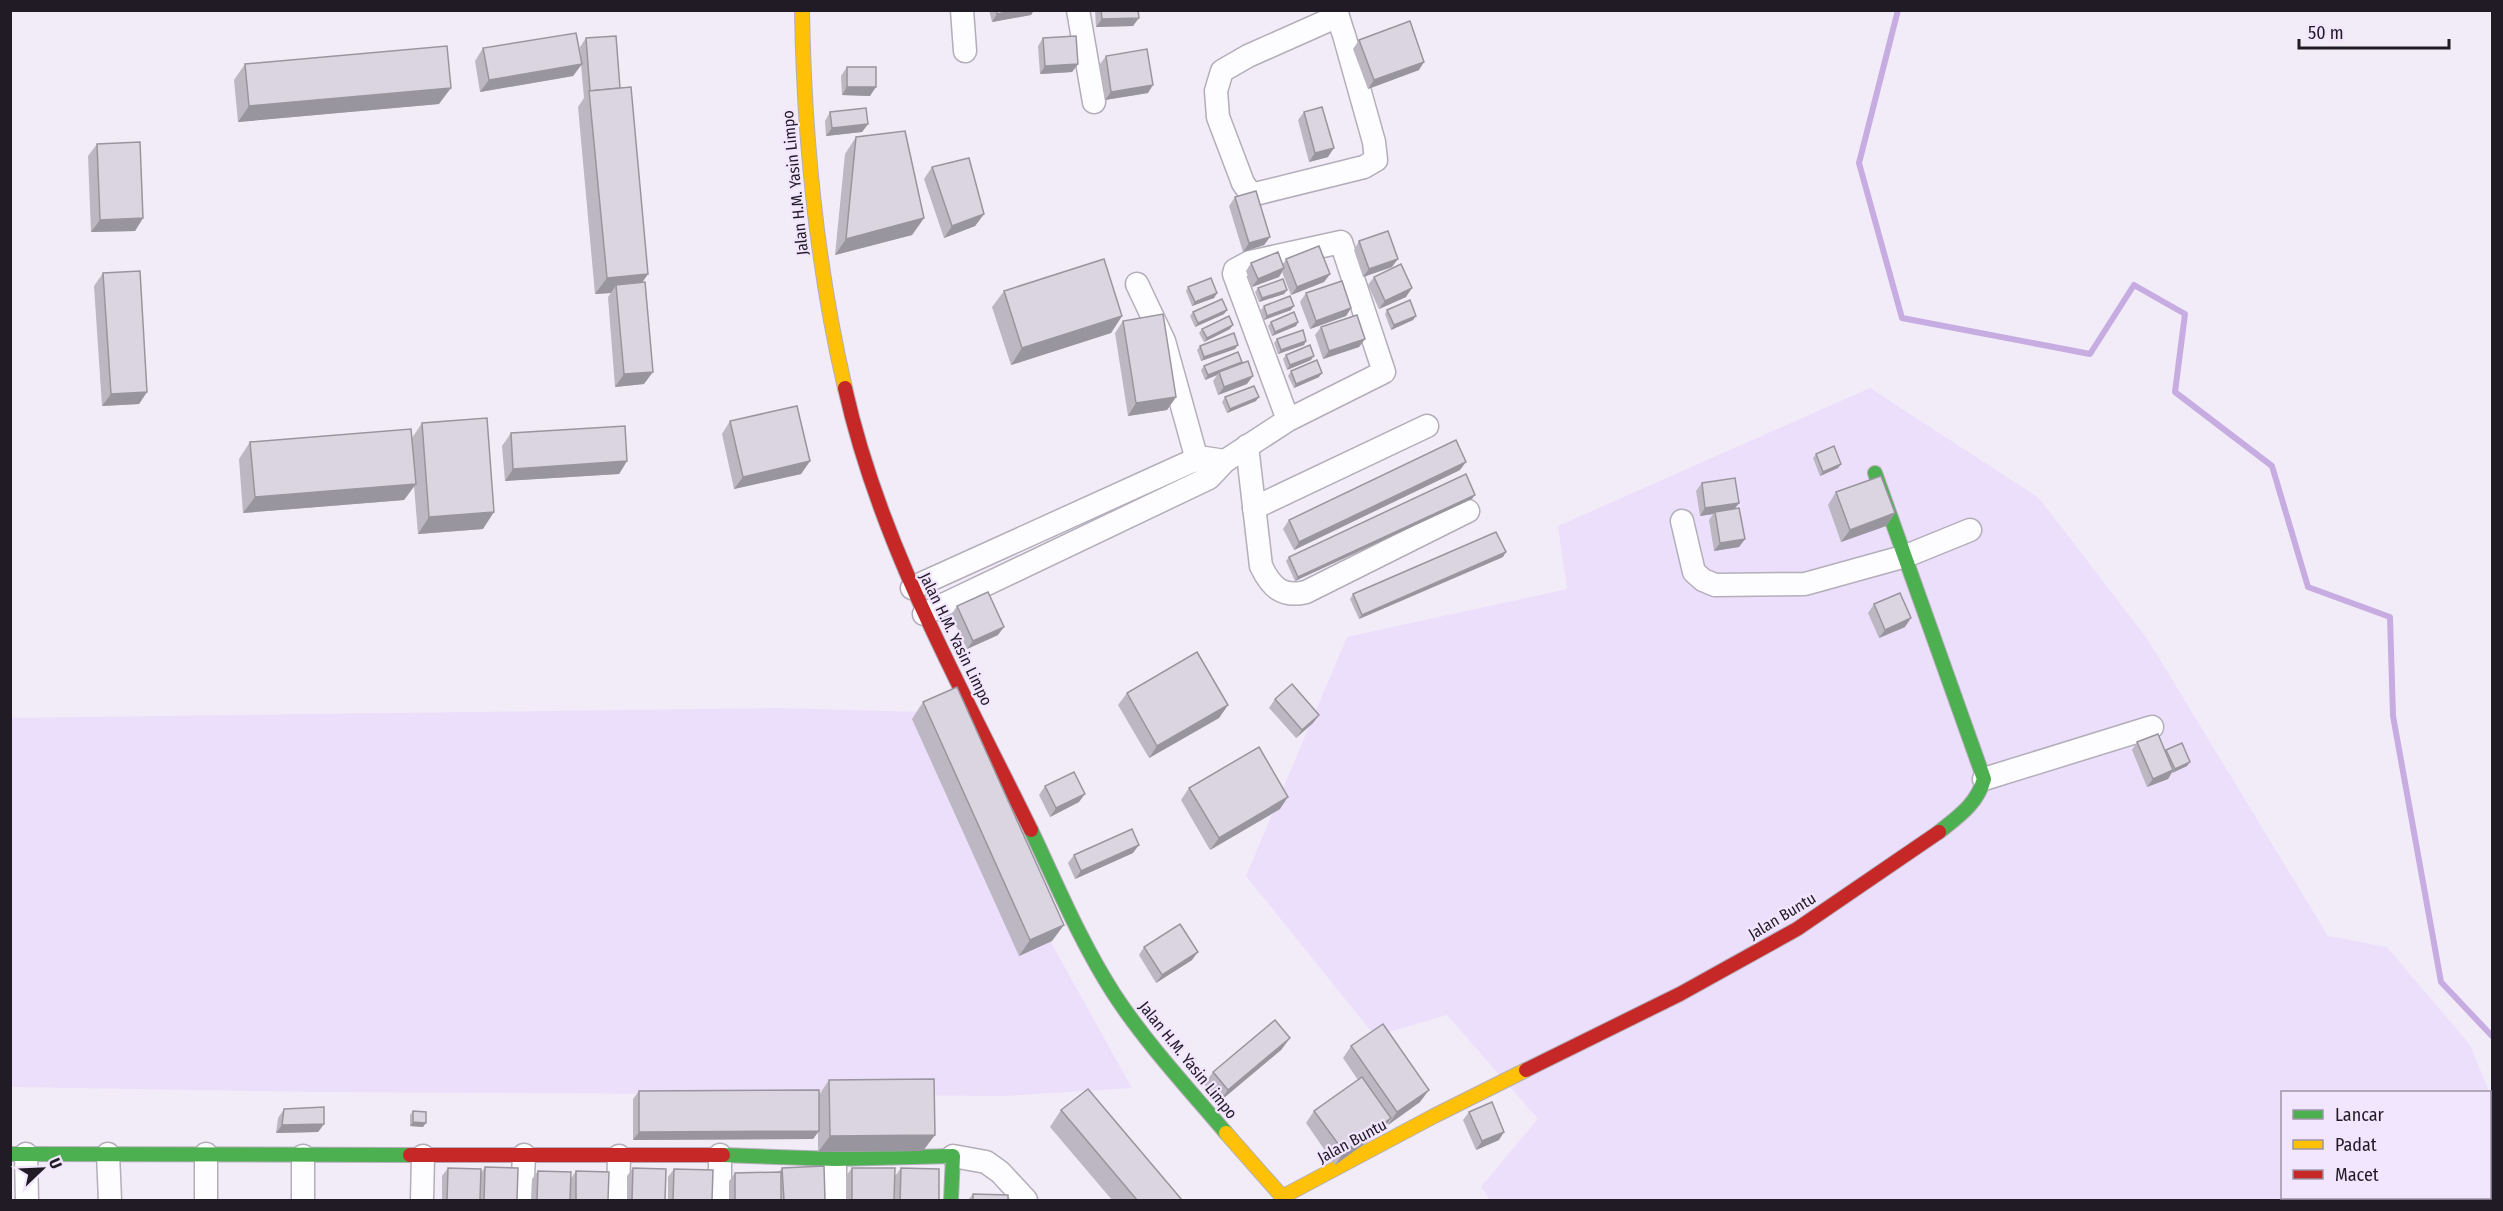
<svg xmlns="http://www.w3.org/2000/svg" width="2503" height="1211" font-family="'Fira Sans Condensed',sans-serif">
<rect width="100%" height="100%" fill="#f2ecf8"/>
<g fill="#ecdffb" fill-rule="evenodd">
<path d="M1870,388l169,110 109,142 180,296 59,11 83,98 22,53v102h-1002l-9,-13 57,-68 -91,-104 -72,21 -129,-160 101,-239 220,-48 -9,-63zM2282,1092h208v106h-208z"/>
<path d="M777,708l146,4 209,376 -127,8 -687,-4 -307,-5v-369z"/>
</g>
<g fill="none" stroke-linecap="round" stroke-linejoin="round">
<path stroke="#c7ace2" stroke-width="6" d="M1898,10l-39,153 43,155 188,36 44,-69 51,29 -10,78 97,74 36,121 82,30 3,99 48,266 51,54"/>
<g stroke="#b3aeb9" stroke-width="25">
<g id="street">
<path d="M962,10l3,41"/>
<path d="M1078,10l16,92"/>
<path d="M1336,10c3,9 5,17 8,25l30,107 2,18 -12,7 -109,27 -5,-1 -7,-10 -25,-66 -2,-26 6,-20 26,-15 90,-40"/>
<path d="M1137,284l27,57 33,119"/>
<path d="M1247,446l14,120c10,21 21,32 45,26l162,-81"/>
<path d="M1254,508l173,-82"/>
<path d="M1682,521l12,51 9,8 12,5 90,-1 101,-28 64,-26"/>
<path d="M912,588l278,-126 15,-4 20,3"/>
<path d="M924,614l285,-136 16,-17 63,-41 96,-48 -43,-130 -91,20 -15,8 -1,4 54,146"/>
<path d="M1984,779l168,-52"/>
<path d="M26,1154l1,46"/>
<path d="M108,1154l2,46"/>
<path d="M206,1154v46"/>
<path d="M720,1155v45"/>
<path d="M303,1156v44"/>
<path d="M953,1156l33,6 14,10 26,28"/>
<path d="M422,1200l1,-44"/>
<path d="M522,1200l2,-45"/>
<path d="M618,1200l1,-44"/>
<path d="M835,1200v-41"/>
</g>
</g>
<g stroke="#b3aeb9" stroke-width="16">
<g id="fast">
<path d="M1875,473l109,306c-7,25 -25,37 -45,53"/>
<path d="M1031,830c26,55 50,113 83,164 32,49 74,94 112,139"/>
<path d="M10,1154l400,1"/>
<path d="M723,1155l112,4 118,-3 -2,44"/>
</g>
</g>
<g stroke="#b3aeb9" stroke-width="16">
<g id="slow">
<path d="M802,10c2,128 14,253 43,378"/>
<path d="M1226,1133l59,67"/>
<path d="M1282,1197l152,-81 92,-46"/>
</g>
</g>
<g stroke="#b3aeb9" stroke-width="16">
<g id="jam">
<path d="M845,388c35,157 116,299 186,442"/>
<path d="M1526,1070l154,-76 117,-65 142,-97"/>
<path d="M410,1155h313"/>
</g>
</g>
<use href="#street" stroke="#fdfcfe" stroke-width="22"/>
<use href="#fast" stroke="#4caf50" stroke-width="14"/>
<use href="#slow" stroke="#ffc107" stroke-width="14"/>
<use href="#jam" stroke="#c62828" stroke-width="14"/>
</g>
<g fill="#bcb7c2">
<path d="M989,10h45l-3,5 -39,7z"/>
<path d="M1095,10h43l-5,16 -37,1z"/>
<path d="M586,38l34,50 28,186 -6,8 2,102 -29,3 -7,-90 3,-4 -16,1 -17,-187 6,-9 -3,-33 -8,11 -93,16 -5,-31 8,-13 98,10 -1,-11z"/>
<path d="M1043,38l35,26 -6,8 -32,2 -2,-28z"/>
<path d="M1359,40l60,30 -51,19 -15,-40z"/>
<path d="M1106,56l42,37 -43,7 -5,-36z"/>
<path d="M245,64l194,40 -201,18 -4,-42z"/>
<path d="M847,67l23,29 -28,-1 -1,-19z"/>
<path d="M830,112l38,12 -6,8 -36,4 -1,-15z"/>
<path d="M1304,112l24,45 -19,5 -11,-42z"/>
<path d="M856,137l68,81 -12,17 -77,20 10,-101z"/>
<path d="M97,144l46,74 -8,13 -44,1 -3,-76z"/>
<path d="M932,167l52,47 -9,12 -31,12 -20,-59z"/>
<path d="M1235,197l35,40 -6,8 -21,7 -14,-46z"/>
<path d="M1359,241l33,26 -29,10 -9,-27z"/>
<path d="M1286,259l44,15 -6,8 -33,13 -9,-23 -3,5 -27,10 -6,-16 5,-8 32,1z"/>
<path d="M103,273l44,119 -8,12 -37,2 -8,-120z"/>
<path d="M1374,277l32,20 -27,12 -11,-24z"/>
<path d="M1188,287l29,6 -3,5 -22,8 -6,-15z"/>
<path d="M1258,288l29,2 -3,4 -25,8 -4,-10z"/>
<path d="M1004,291l118,25 -11,17 -100,32 -19,-58z"/>
<path d="M1306,293l45,15 -5,8 -36,13 -10,-27z"/>
<path d="M1264,306l27,4 -27,10 -3,-10z"/>
<path d="M1387,310l29,6 -3,4 -22,10 -6,-16z"/>
<path d="M1193,312l31,2 -29,13 -5,-11z"/>
<path d="M1123,321l53,76 -9,13 -39,6 -13,-83z"/>
<path d="M1271,322h27l-2,4 -24,10 -4,-10z"/>
<path d="M1321,327l44,12 -6,8 -36,12 -8,-24z"/>
<path d="M1202,329h28l-26,13 -5,-9z"/>
<path d="M1277,339l29,2 -2,4 -26,9 -4,-11z"/>
<path d="M1200,346l35,3 -34,12 -4,-11z"/>
<path d="M1286,355l25,5 -24,10 -4,-11z"/>
<path d="M1241,364l6,20 -29,11 -5,-14 4,-6 -12,5 -4,-10 3,-4z"/>
<path d="M1291,371l28,6 -25,11 -6,-12z"/>
<path d="M1225,397l31,4 -29,12 -5,-11z"/>
<path d="M730,421l80,40 -9,13 -67,15 -12,-55z"/>
<path d="M422,423l61,106 -65,5 -4,-48 -10,14 -161,13 -4,-54 11,-17 162,-4z"/>
<path d="M511,433l116,28 -8,13 -114,7 -3,-35z"/>
<path d="M1816,454l25,10 -3,4 -18,8 -7,-18z"/>
<path d="M1460,470l-166,80 -11,-21 6,-9z"/>
<path d="M1702,483l37,20 -4,5 10,31 -6,8 -25,4 -5,-31 4,-6 -13,2 -4,-25z"/>
<path d="M1836,492l59,21 -9,13 -45,16 -13,-37z"/>
<path d="M1472,499l-177,82 -9,-20 3,-4z"/>
<path d="M1503,557l-144,62 -9,-20 3,-5z"/>
<path d="M1874,604l31,23 -26,11 -11,-25z"/>
<path d="M957,606l41,29 -31,14 -16,-34z"/>
<path d="M1127,693l101,12 -9,13 -70,40 -31,-53z"/>
<path d="M1275,699l44,16 -6,8 -17,15 -27,-30z"/>
<path d="M923,702l129,239 -33,15 -107,-237z"/>
<path d="M2137,742l28,9 1,-1 21,16 -15,7 -4,6 -21,8 -15,-37z"/>
<path d="M1045,786l34,16 -29,15 -11,-22z"/>
<path d="M1189,788l91,21 -70,41 -29,-50z"/>
<path d="M1133,853l-58,26 -7,-16 6,-8z"/>
<path d="M1144,947l48,13 -36,23 -17,-28z"/>
<path d="M1290,1038l-9,12 -62,52 -15,-18 9,-12z"/>
<path d="M1351,1046l69,56 -32,23v-2l-6,8 -47,34 -29,-42 8,-12 44,-31 -15,-22z"/>
<path d="M829,1080l94,71 -105,1v-20l-5,7 -180,1v-41l6,-8 180,4z"/>
<path d="M284,1109l40,15 -6,8 -42,1 2,-15z"/>
<path d="M1061,1110l121,90h-70l-62,-73z"/>
<path d="M413,1111l10,16 -13,-1v-11z"/>
<path d="M1469,1112l30,28 -23,10 -13,-30z"/>
<path d="M485,1167l32,33h-75v-24l6,-8 33,5z"/>
<path d="M633,1168l32,32h-38v-24z"/>
<path d="M782,1168l43,32h-96v-19l6,-8 44,-1z"/>
<path d="M852,1168l42,32h-48v-24z"/>
<path d="M901,1168l38,32h-44v-24z"/>
<path d="M674,1169l38,31h-44v-23z"/>
<path d="M538,1171l32,29h-39l1,-21z"/>
<path d="M576,1171l32,29h-38v-20z"/>
<path d="M973,1194l35,6h-40z"/>
</g>
<g fill="#99959e">
<path d="M1016,10h18l-3,5 -39,7 5,-8z"/>
<path d="M1139,18l-6,8 -37,1 6,-8z"/>
<path d="M1424,62l-5,8 -51,19 6,-9z"/>
<path d="M582,64l-9,12 -93,16 9,-12z"/>
<path d="M1078,64l-6,8 -32,2 5,-8z"/>
<path d="M1153,85l-5,8 -43,7 6,-8z"/>
<path d="M847,87h29l-6,9 -28,-1z"/>
<path d="M451,88l-12,16 -201,18 11,-16z"/>
<path d="M868,124l-6,8 -36,4 6,-8z"/>
<path d="M1334,148l-6,9 -19,5 6,-9z"/>
<path d="M984,214l-9,12 -31,12 8,-12z"/>
<path d="M143,218l-8,13 -44,1 9,-12z"/>
<path d="M924,218l-12,17 -77,20 11,-16z"/>
<path d="M1270,237l-6,8 -21,7 6,-9z"/>
<path d="M1398,259l-6,8 -29,10 6,-8z"/>
<path d="M1284,268l-5,9 -27,10 6,-8z"/>
<path d="M648,274l-11,16 -21,-5 -5,8 -16,1 12,-16z"/>
<path d="M1330,274l-6,8 -33,13 6,-8z"/>
<path d="M1412,288l-6,9 -27,12 6,-8z"/>
<path d="M1287,290l-3,4 -25,8 3,-4z"/>
<path d="M1217,293l-3,5 -22,8 3,-4z"/>
<path d="M1294,306l-3,4 -27,10 3,-4z"/>
<path d="M1351,308l-5,8 -36,13 6,-8z"/>
<path d="M1227,310l-3,4 -29,13 3,-4z"/>
<path d="M1122,316l-11,17 -100,32 11,-17z"/>
<path d="M1416,316l-3,4 -22,10 3,-5z"/>
<path d="M1298,322l-2,4 -24,10 3,-4z"/>
<path d="M1233,325l-3,4 -26,13 3,-4z"/>
<path d="M1365,339l-6,8 -36,12 6,-8z"/>
<path d="M1306,341l-2,4 -26,9 3,-4z"/>
<path d="M1238,345l-3,4 -34,12 3,-4z"/>
<path d="M1314,356l-3,4 -24,10 3,-5z"/>
<path d="M1242,362l-3,4 -20,6 -2,3 -12,5 3,-5z"/>
<path d="M653,372l-9,12 -29,3 9,-13z"/>
<path d="M1322,373l-3,4 -25,11 2,-4z"/>
<path d="M1253,376l-6,8 -29,11 6,-8z"/>
<path d="M147,392l-8,12 -37,2 9,-12z"/>
<path d="M1176,397l-9,13 -39,6 8,-13z"/>
<path d="M1259,397l-3,4 -29,12 3,-4z"/>
<path d="M627,461l-8,13 -114,7 8,-12z"/>
<path d="M810,461l-9,13 -67,15 9,-12z"/>
<path d="M1466,462l-6,8 -166,80 5,-8z"/>
<path d="M1841,464l-3,4 -18,8 3,-4z"/>
<path d="M416,484l-12,16 -161,13 12,-16z"/>
<path d="M1475,495l-3,4 -177,82 3,-4z"/>
<path d="M1739,503l-6,8 -18,1 -2,2 -13,2 5,-8z"/>
<path d="M494,512l-11,17 -65,5 11,-17z"/>
<path d="M1895,513l-9,13 -45,16 9,-12z"/>
<path d="M1745,539l-6,8 -25,4 6,-8z"/>
<path d="M1506,552l-3,5 -144,62 3,-4z"/>
<path d="M1911,618l-6,9 -26,11 6,-8z"/>
<path d="M1004,627l-6,8 -31,14 6,-8z"/>
<path d="M1228,705l-9,13 -70,40 8,-12z"/>
<path d="M1319,715l-6,8 -17,15 6,-8z"/>
<path d="M2190,762l-3,4 -15,7 3,-4z"/>
<path d="M2173,770l-5,9 -21,8 6,-8z"/>
<path d="M1085,794l-6,8 -29,15 6,-9z"/>
<path d="M1288,797l-8,12 -70,41 9,-12z"/>
<path d="M1139,845l-6,8 -58,26 6,-8z"/>
<path d="M1064,925l-12,16 -33,15 11,-16z"/>
<path d="M1198,952l-6,8 -36,23 6,-8z"/>
<path d="M1290,1038l-9,12 -62,52 9,-12z"/>
<path d="M1429,1090l-9,12 -32,23 9,-13z"/>
<path d="M1391,1118l-9,13 -47,34 9,-13z"/>
<path d="M413,1122l13,1 -3,4 -13,-1z"/>
<path d="M324,1124l-6,8 -42,1 6,-8z"/>
<path d="M819,1131l-6,8 -180,1 6,-8z"/>
<path d="M1504,1132l-5,8 -23,10 6,-9z"/>
<path d="M935,1135l-12,16 -105,1 12,-16z"/>
</g>
<g fill="#dbd5e1" stroke="#99959e" stroke-width="1.5">
<path d="M997,10h19l-19,4z"/>
<path d="M1101,10h37l1,8 -37,1z"/>
<path d="M1410,21l14,41 -50,18 -15,-40z"/>
<path d="M576,33l6,31 -93,16 -6,-32z"/>
<path d="M616,36l4,52 -30,3 -4,-53z"/>
<path d="M1076,36l2,28 -33,2 -2,-28z"/>
<path d="M447,46l4,42 -202,18 -4,-42z"/>
<path d="M1147,49l6,36 -42,7 -5,-36z"/>
<rect x="847" y="67" width="29" height="20"/>
<path d="M631,87l17,187 -41,4 -18,-187z"/>
<path d="M1322,107l12,41 -19,5 -11,-41z"/>
<path d="M866,108l2,16 -36,4 -2,-16z"/>
<path d="M905,131l19,87 -78,21 10,-102z"/>
<path d="M140,142l3,76 -43,2 -3,-76z"/>
<path d="M969,158l15,56 -32,12 -20,-59z"/>
<path d="M1256,191l14,46 -21,6 -14,-46z"/>
<path d="M1388,231l10,28 -29,10 -10,-28z"/>
<path d="M1319,246l11,28 -33,13 -11,-28z"/>
<path d="M1278,252l6,16 -26,11 -7,-16z"/>
<path d="M1104,259l18,57 -100,32 -18,-57z"/>
<path d="M1401,264l11,24 -27,13 -11,-24z"/>
<path d="M140,271l7,121 -36,2 -8,-121z"/>
<path d="M1211,278l6,15 -22,9 -7,-15z"/>
<path d="M1283,279l4,11 -25,8 -4,-10z"/>
<path d="M1342,281l9,27 -35,13 -10,-28z"/>
<path d="M645,282l8,90 -29,2 -8,-89z"/>
<path d="M1290,296l4,10 -27,10 -3,-10z"/>
<path d="M1222,299l5,11 -29,13 -5,-11z"/>
<path d="M1410,300l6,16 -22,9 -7,-15z"/>
<path d="M1294,312l4,10 -23,10 -4,-10z"/>
<path d="M1163,314l13,83 -40,6 -13,-82z"/>
<path d="M1357,315l8,24 -36,12 -8,-24z"/>
<path d="M1229,316l4,9 -26,13 -5,-9z"/>
<path d="M1303,330l3,11 -25,9 -4,-11z"/>
<path d="M1234,333l4,12 -34,12 -4,-11z"/>
<path d="M1310,345l4,11 -24,9 -4,-10z"/>
<path d="M1238,352l4,10 -34,13 -4,-9z"/>
<path d="M1317,360l5,13 -26,11 -5,-13z"/>
<path d="M1248,361l5,15 -29,11 -5,-15z"/>
<path d="M1254,386l5,11 -29,12 -5,-12z"/>
<path d="M797,406l13,55 -67,16 -13,-56z"/>
<path d="M487,418l7,94 -65,5 -7,-94z"/>
<path d="M625,426l2,35 -114,8 -2,-36z"/>
<path d="M411,429l5,55 -161,13 -5,-55z"/>
<path d="M1456,440l10,22 -167,80 -10,-22z"/>
<path d="M1834,446l7,18 -18,8 -7,-18z"/>
<path d="M1466,474l9,21 -177,82 -9,-20z"/>
<path d="M1881,476l14,37 -45,17 -14,-38z"/>
<path d="M1735,478l4,25 -34,5 -3,-25z"/>
<path d="M1739,508l6,31 -25,4 -5,-31z"/>
<path d="M1496,532l10,20 -144,63 -9,-21z"/>
<path d="M988,592l16,35 -31,14 -16,-35z"/>
<path d="M1900,593l11,25 -26,12 -11,-26z"/>
<path d="M1197,652l31,53 -71,41 -30,-53z"/>
<path d="M1292,684l27,31 -17,15 -27,-31z"/>
<path d="M957,687l107,238 -34,15 -107,-238z"/>
<path d="M2158,734l15,36 -20,9 -16,-37z"/>
<path d="M2182,743l8,19 -15,7 -9,-19z"/>
<path d="M1259,747l29,50 -69,41 -30,-50z"/>
<path d="M1074,772l11,22 -29,14 -11,-22z"/>
<path d="M1132,829l7,16 -58,26 -7,-16z"/>
<path d="M1180,924l18,28 -36,23 -18,-28z"/>
<path d="M1275,1020l15,18 -62,52 -15,-18z"/>
<path d="M1383,1024l46,66 -32,22 -46,-66z"/>
<path d="M1362,1077l29,41 -47,34 -30,-41z"/>
<path d="M934,1079l1,56 -105,1 -1,-56z"/>
<path d="M1088,1089l94,111h-45l-76,-90z"/>
<path d="M819,1090v41l-180,1v-41z"/>
<path d="M1492,1102l12,30 -22,9 -13,-29z"/>
<path d="M324,1107v17l-42,1 2,-16z"/>
<path d="M413,1111l13,1v11l-13,-1z"/>
<path d="M824,1166l1,34h-41l-2,-32z"/>
<path d="M485,1167l33,1 -1,32h-33z"/>
<path d="M448,1168l33,1 -1,31h-33z"/>
<path d="M633,1168l33,1 -1,31h-33z"/>
<path d="M852,1168h43l-1,32h-42z"/>
<path d="M901,1168l38,1v31h-39z"/>
<path d="M674,1169l39,1 -1,30h-39z"/>
<path d="M538,1171l33,1 -1,28h-33z"/>
<path d="M576,1171l33,1 -1,28h-32z"/>
<path d="M781,1172v28h-46v-27z"/>
<path d="M973,1194l35,1v5h-35z"/>
</g>
<g text-anchor="middle" dominant-baseline="central" stroke-width="4.5" stroke-linejoin="round" paint-order="stroke">
<g font-size="16" fill="#201b25" stroke="#f1e6fe">
<text transform="translate(795 183) rotate(-96)">Jalan H.M. Yasin Limpo</text>
<text transform="translate(956 639) rotate(64)">Jalan H.M. Yasin Limpo</text>
<text transform="translate(1782 916) rotate(-31)">Jalan Buntu</text>
<text transform="translate(1188 1060) rotate(51)">Jalan H.M. Yasin Limpo</text>
<text transform="translate(1352 1141) rotate(-28)">Jalan Buntu</text>
</g>
</g>
<rect width="2503" height="1211" fill="none" stroke="#201b25" stroke-width="24"/>
<rect x="2281" y="1091" width="210" height="108" fill="#f1e6fe" stroke="#9d95a7" stroke-width="1.5"/>
<rect x="2293" y="1110" width="30" height="9" fill="#4caf50" stroke="#9d95a7" stroke-width="1.5"/>
<text x="2335" y="1121" font-size="18" fill="#201b25">Lancar</text>
<rect x="2293" y="1140" width="30" height="9" fill="#ffc107" stroke="#9d95a7" stroke-width="1.5"/>
<text x="2335" y="1151" font-size="18" fill="#201b25">Padat</text>
<rect x="2293" y="1170" width="30" height="9" fill="#c62828" stroke="#9d95a7" stroke-width="1.5"/>
<text x="2335" y="1181" font-size="18" fill="#201b25">Macet</text>
<g transform="translate(42 1169) rotate(67)" stroke="#f1e6fe" stroke-width="4.5" paint-order="stroke">
<path d="M0-4.5L10 22L0 15L-10 22Z" fill="#201b25"/>
<text y="-9" font-size="16" font-weight="bold" text-anchor="middle" fill="#201b25">U</text>
</g>
<path d="M2299 39v9h150v-9" fill="none" stroke="#201b25" stroke-width="3"/>
<text x="2308" y="39" font-size="18" fill="#201b25" stroke="#f1e6fe" stroke-width="4.5" paint-order="stroke">50 m</text>
</svg>
